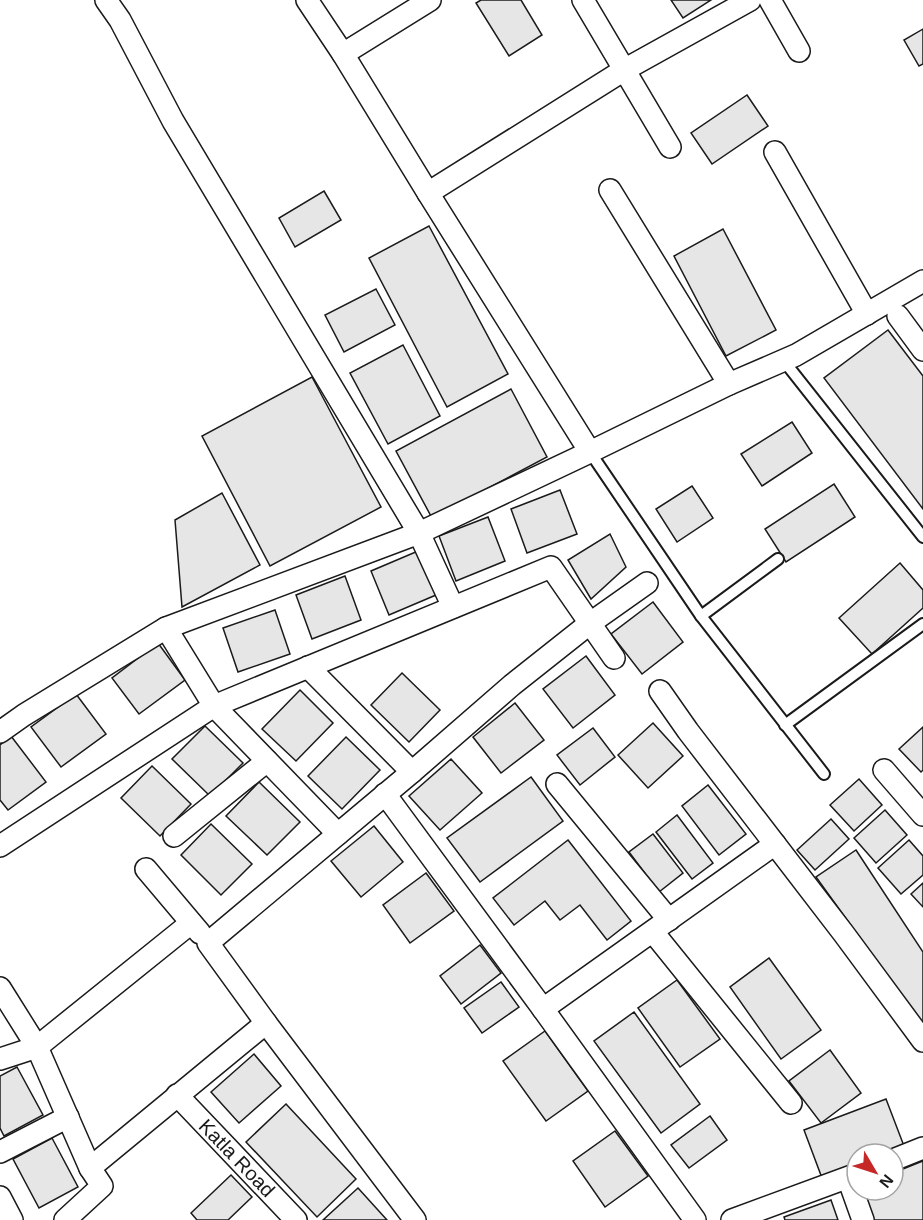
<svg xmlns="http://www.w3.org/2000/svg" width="923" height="1220" font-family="Helvetica,sans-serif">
<rect width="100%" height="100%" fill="#fff"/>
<g fill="#e6e6e6" stroke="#1a1a1a" stroke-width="1.5">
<path d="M481,0h40l21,35 -33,21 -33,-53z"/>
<path d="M671,0h40l-28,18z"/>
<path d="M923,29v35l-4,2 -15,-26z"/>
<path d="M747,95l21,31 -56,38 -21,-31z"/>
<path d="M324,191l17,29 -46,27 -16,-29z"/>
<path d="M429,226l79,148 -61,33 -78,-149z"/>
<path d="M723,229l53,101 -50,26 -52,-100z"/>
<path d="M376,289l19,36 -51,27 -19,-37z"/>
<path d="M888,330l35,46v133l-99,-131z"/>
<path d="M403,345l37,71 -52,28 -38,-71z"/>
<path d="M312,377l69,130 -111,59 -68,-130z"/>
<path d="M511,389l36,68 -115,61 -36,-67z"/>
<path d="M792,422l20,31 -50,33 -21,-32z"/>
<path d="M834,484l21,33 -69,45 -21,-33z"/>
<path d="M692,486l21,32 -36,24 -21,-33z"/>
<path d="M560,490l17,44 -50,19 -16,-44z"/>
<path d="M222,493l38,72 -78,42 -7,-87z"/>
<path d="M488,517l17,44 -49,20 -17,-45z"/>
<path d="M610,534l16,33 -35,32 -23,-39z"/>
<path d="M418,551l18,44 -47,20 -18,-44z"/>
<path d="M900,563l23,27v18l-51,46 -33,-36z"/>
<path d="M345,576l16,44 -49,19 -16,-44z"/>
<path d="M653,602l30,40 -41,32 -31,-40z"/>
<path d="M275,610l15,44 -52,18 -15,-44z"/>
<path d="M158,643l27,37 -46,34 -27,-36z"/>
<path d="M586,656l29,39 -42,33 -30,-39z"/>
<path d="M402,673l38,37 -31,32 -38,-37z"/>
<path d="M300,690l33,33 -37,38 -34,-32z"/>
<path d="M76,694l30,40 -45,33 -30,-40z"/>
<path d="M515,703l29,37 -43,33 -28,-36z"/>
<path d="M653,723l30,33 -35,32 -30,-33z"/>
<path d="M205,726l38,37 -33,33 -38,-37z"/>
<path d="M923,727v43l-2,2 -22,-23z"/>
<path d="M593,728l22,29 -35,28 -23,-30z"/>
<path d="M11,736l35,46 -38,28 -8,-10v-55z"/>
<path d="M346,737l34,33 -38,39 -34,-33z"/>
<path d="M451,759l31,34 -42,37 -31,-34z"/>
<path d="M152,766l39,38 -31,32 -39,-38z"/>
<path d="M531,777l32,44 -83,61 -33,-44z"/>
<path d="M859,779l23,26 -28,26 -24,-26z"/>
<path d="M259,782l41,40 -33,33 -41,-39z"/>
<path d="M708,785l38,49 -27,21 -37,-49z"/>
<path d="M885,810l22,25 -31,28 -22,-25z"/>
<path d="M677,815l36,48 -21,16 -36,-47z"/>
<path d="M831,819l18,20 -34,31 -18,-20z"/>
<path d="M211,824l41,40 -31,31 -40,-40z"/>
<path d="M374,826l29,36 -42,35 -30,-36z"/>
<path d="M653,834l30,39 -24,19 -30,-40z"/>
<path d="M568,840l63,81 -24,19 -27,-35 -20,15 -15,-19 -31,24 -21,-27z"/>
<path d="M909,840l14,16v19l-22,19 -23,-26z"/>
<path d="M856,850l67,102v73l-107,-148z"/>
<path d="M426,873l28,38 -44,32 -27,-38z"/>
<path d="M923,883v24l-12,-13z"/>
<path d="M480,945l21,28 -40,31 -21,-28z"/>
<path d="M769,958l52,72 -40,29 -51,-72z"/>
<path d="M677,980l43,59 -40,28 -42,-59z"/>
<path d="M501,982l18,25 -37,26 -18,-25z"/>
<path d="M634,1012l66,92 -39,29 -67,-92z"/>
<path d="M545,1031l43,60 -42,30 -43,-60z"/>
<path d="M830,1050l31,43 -40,30 -32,-42z"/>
<path d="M254,1054l27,32 -42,37 -28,-31z"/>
<path d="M17,1067l26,48 -39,21 -4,-8v-52z"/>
<path d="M886,1099l18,47 -20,8h-27v11l-35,13 -18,-48z"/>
<path d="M286,1104l70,75 -39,38 -71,-75z"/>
<path d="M710,1116l17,24 -38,28 -18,-23z"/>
<path d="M615,1131l33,45 -43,31 -32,-46z"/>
<path d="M52,1138l26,49 -39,21 -26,-49z"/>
<path d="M923,1161v59h-50l-11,-30h31v-17z"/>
<path d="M231,1175l21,22 -24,23h-31l-6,-7z"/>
<path d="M358,1188l29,32h-64z"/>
<path d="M831,1200l7,20h-53l-1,-3z"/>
</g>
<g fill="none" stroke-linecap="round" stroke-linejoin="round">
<g stroke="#1a1a1a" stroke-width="14">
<g id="service">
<path d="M784,361l139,176"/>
<path d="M590,452l111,164 123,158"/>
<path d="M701,616l77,-57"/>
<path d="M785,725l138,-101"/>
</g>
</g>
<g stroke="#1a1a1a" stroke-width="24">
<g id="minor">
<path d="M106,0l14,20 53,101 246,412 34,74"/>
<path d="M307,0l36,54 85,139 162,259"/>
<path d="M583,0l87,147"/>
<path d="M770,0l29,51"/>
<path d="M343,54l87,-54"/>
<path d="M775,152l92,162"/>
<path d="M610,190l119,194"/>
<path d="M428,193l196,-123 126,-70"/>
<path d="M898,316l25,34"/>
<path d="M166,628l48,78 124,128"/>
<path d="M308,667l104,105"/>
<path d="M660,691l28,40 156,203 79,107"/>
<path d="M0,732l24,-17 142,-87 253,-95 171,-81 139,-68 67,-29 127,-74"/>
<path d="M884,770l39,45"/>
<path d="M557,784l112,136"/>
<path d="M385,794l158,215 152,211"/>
<path d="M174,836l93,-75"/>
<path d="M0,846l214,-140 337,-139 63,91"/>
<path d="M146,869l54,64"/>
<path d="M653,932l138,171"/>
<path d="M0,988l37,59 53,121 12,18 -37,34"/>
<path d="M543,1009l232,-165"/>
<path d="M266,1023l149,197"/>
<path d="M0,1059l37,-12 154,-124"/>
<path d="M177,1095l119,125"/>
<path d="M0,1152l68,-35"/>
<path d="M893,1160l30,-12"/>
<path d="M90,1168l176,-145 -58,-80 204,-171 100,-87 77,-61 58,-41"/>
<path d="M848,1178l15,42"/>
<path d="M0,1197l12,23"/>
<path d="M732,1220l125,-46"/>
</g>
</g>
<use href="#service" stroke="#fff" stroke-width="10"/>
<use href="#minor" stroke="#fff" stroke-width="21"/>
</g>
<g text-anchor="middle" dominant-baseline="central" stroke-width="4.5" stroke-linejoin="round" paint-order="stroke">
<g font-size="20" fill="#1a1a1a" stroke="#fff">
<text transform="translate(237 1158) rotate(46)">Katla Road</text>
</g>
</g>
<g transform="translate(875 1172) rotate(129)"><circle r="28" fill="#ffffff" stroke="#a3a3a3" stroke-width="1.5"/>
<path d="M0-4.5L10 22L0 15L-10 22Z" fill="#c62828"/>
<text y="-9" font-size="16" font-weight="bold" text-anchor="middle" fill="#1a1a1a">N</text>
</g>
</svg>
